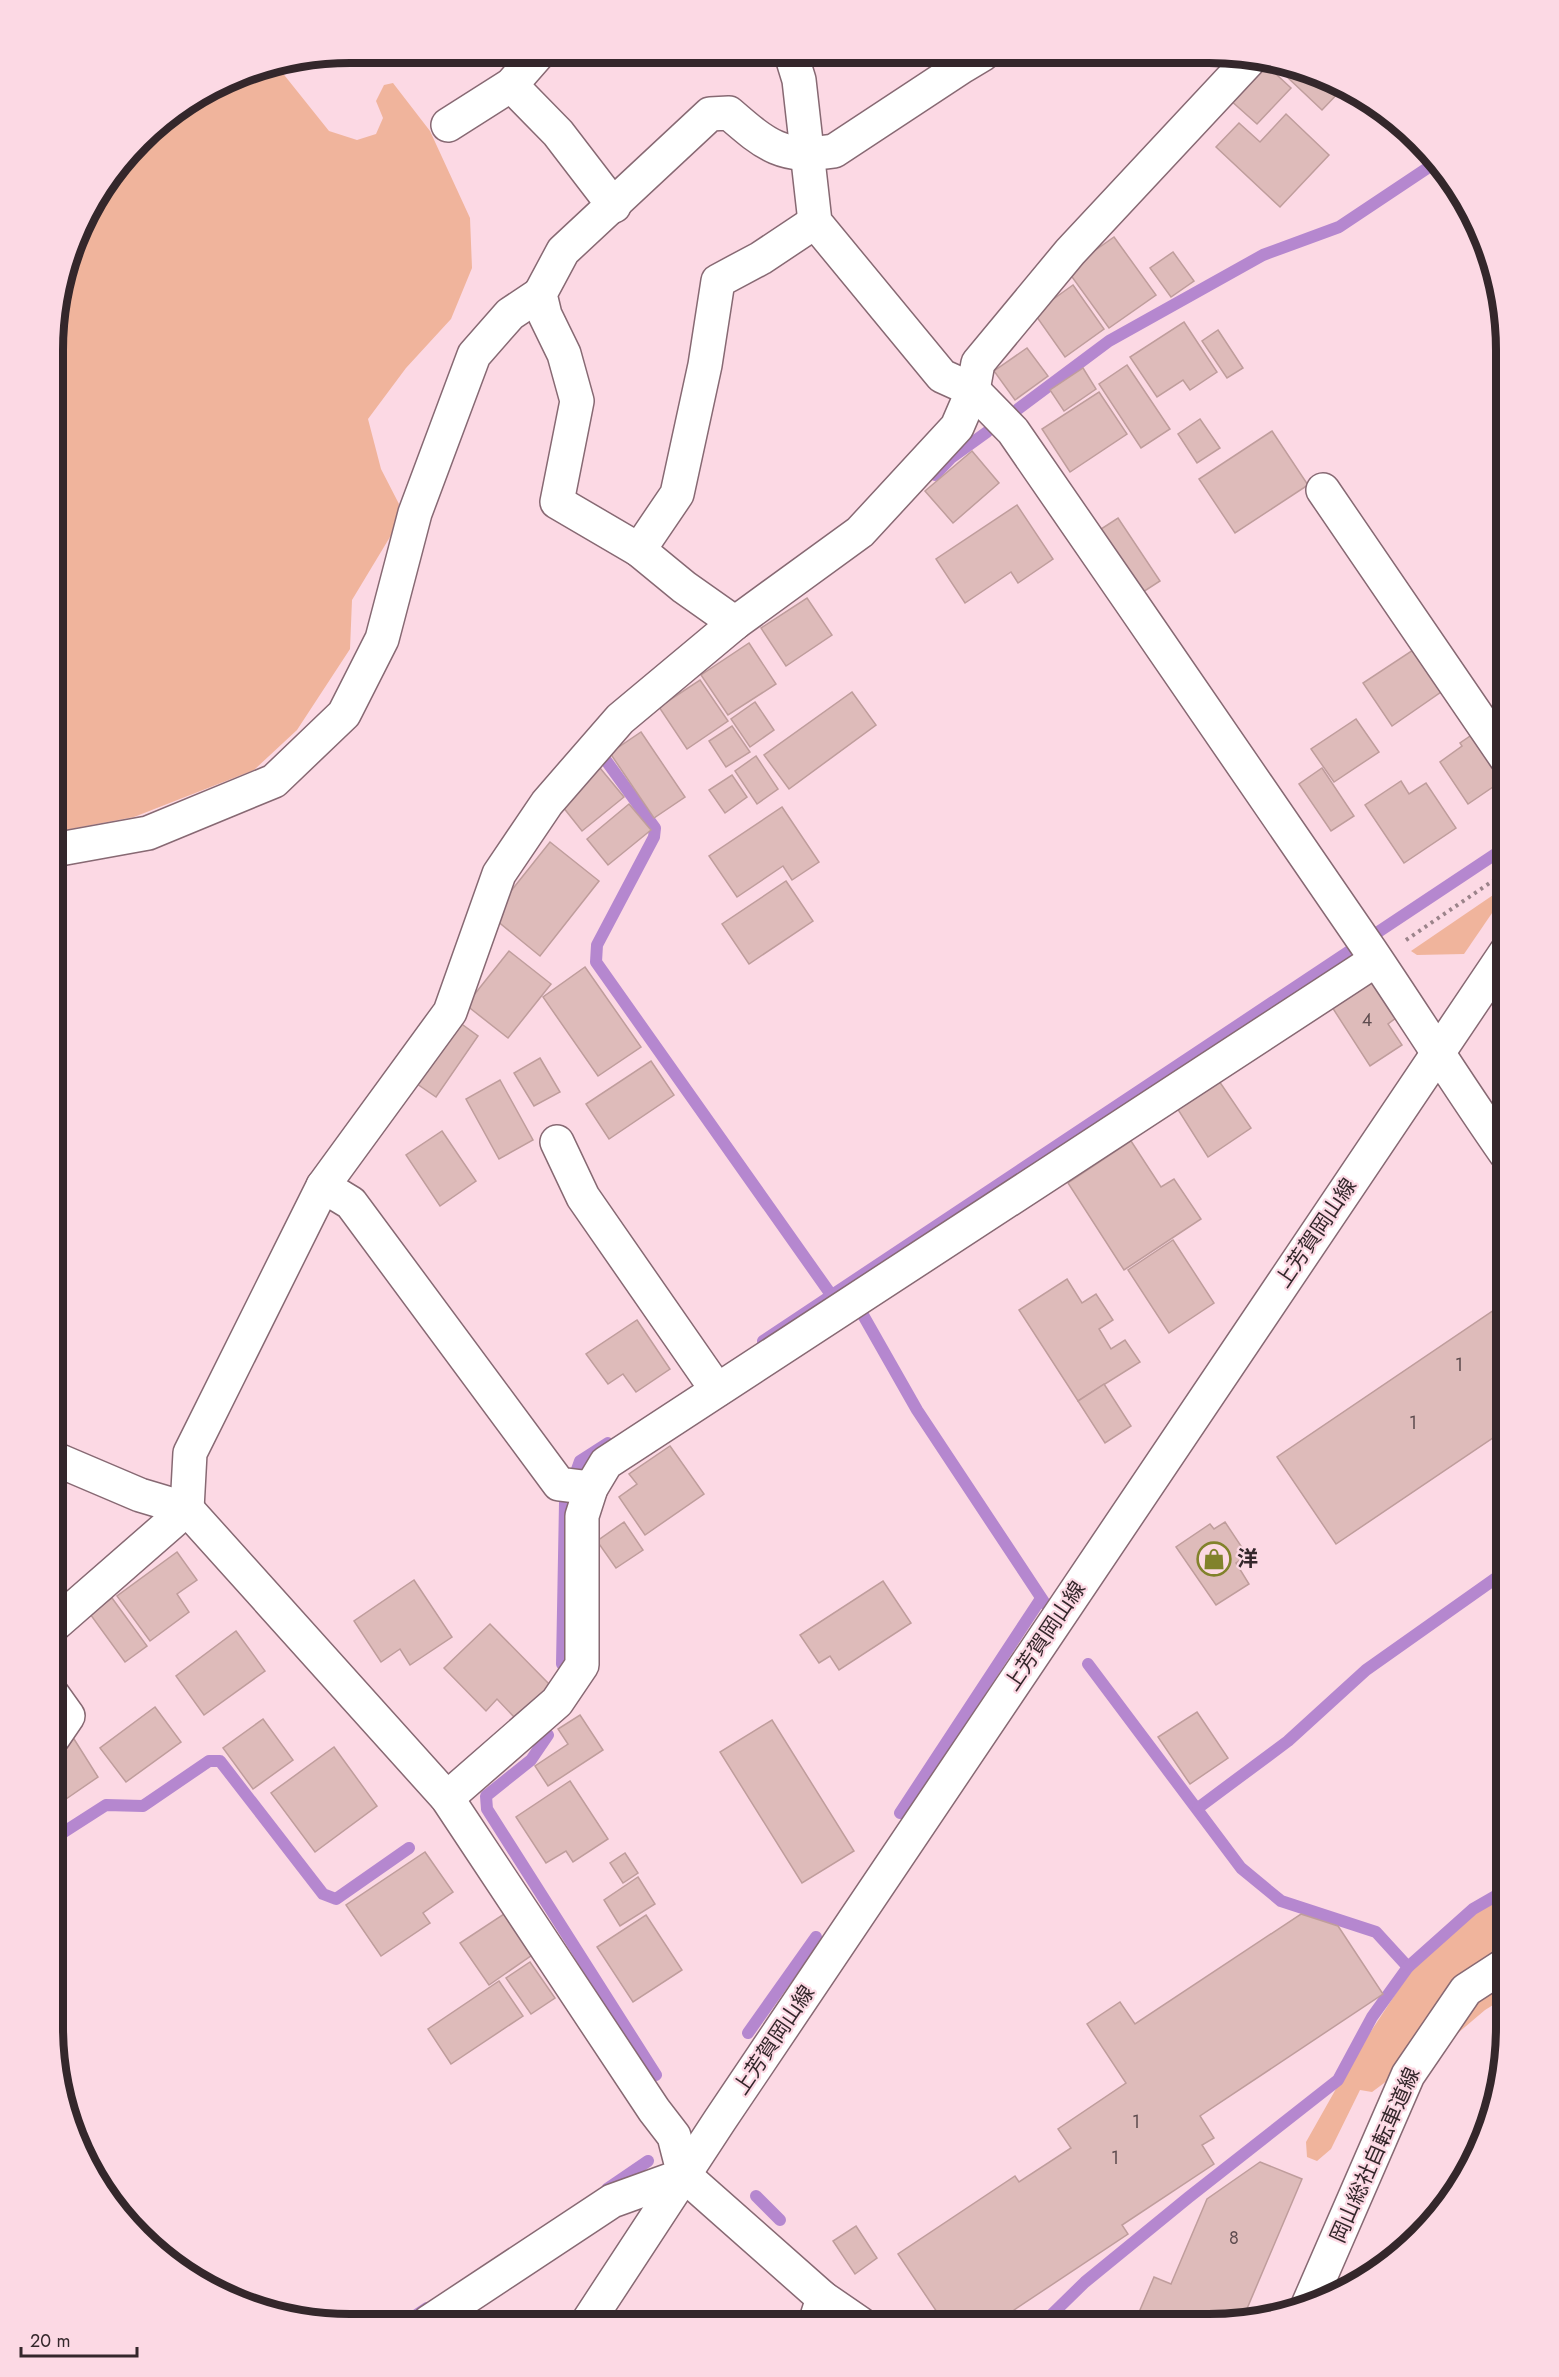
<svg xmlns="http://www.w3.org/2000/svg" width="1559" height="2377" font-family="Jost,'Noto Sans JP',sans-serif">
<rect width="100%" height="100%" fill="#fcd9e4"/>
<g fill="#f0b49c">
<path d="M281,66v5l48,60 28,9 19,-6 7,-16 -7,-17 8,-16 9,-2 37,48 40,87 2,50 -21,51 -45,49 -38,51 13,50 18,35 -3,23 -44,73 -2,49 -53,81 -43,40 -120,47 -80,15 1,-521 28,-93 70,-92 83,-51z"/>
<path d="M1499,891l4,6 -39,57 -47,1 -6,-4z"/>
<path d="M1506,1896v61l-107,115 -27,20 -12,-2 -29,59 -14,12 -10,-4 -1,-15 48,-85 58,-88 64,-56z"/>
<path d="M1506,1977v20l-21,13 -33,28 20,-39z"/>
</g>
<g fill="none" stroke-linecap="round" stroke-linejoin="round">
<g stroke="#b587cf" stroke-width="12">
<path d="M1018,409l91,-68 154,-86 76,-28 99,-66"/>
<path d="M935,475l16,-17 36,-26"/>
<path d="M609,748l-7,7 53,73 -1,9 -57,108 -1,17 236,334"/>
<path d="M863,1315l54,95 129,195"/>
<path d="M763,1341l743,-494"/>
<path d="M562,1664l3,-161 15,-42 28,-18"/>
<path d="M1088,1664l153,204 40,33 95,31 32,35"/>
<path d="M548,1735l-17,25 -45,36 1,13 169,266"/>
<path d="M1198,1808l90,-67 78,-71 140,-99"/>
<path d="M900,1813l140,-213"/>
<path d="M53,1839l53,-34 37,1 66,-45h11l103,133 13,5 73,-51"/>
<path d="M748,2033l68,-96"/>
<path d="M607,2189l41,-28"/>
<path d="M756,2196l24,24"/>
<path d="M406,2322l21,-14"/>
<path d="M1042,2324l43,-42 104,-85 149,-117 34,-63 36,-50 65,-58 33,-19"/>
</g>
</g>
<g fill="#debbba" stroke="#bf9d9c" stroke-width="1.5">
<path d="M1264,63l27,25 -34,36 -28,-25z"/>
<path d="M1294,67l29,8 21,12 -22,23 -36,-34z"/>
<path d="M1286,114l43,41 -49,52 -64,-60 23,-24 21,19z"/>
<path d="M1114,237l42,58 -47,33 -42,-58z"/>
<path d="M1173,252l21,29 -23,16 -21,-29z"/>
<path d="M1073,285l31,44 -39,28 -31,-44z"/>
<path d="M1184,322l33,50 -27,18 -7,-10 -26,17 -27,-40z"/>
<path d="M1218,330l25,38 -16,10 -25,-37z"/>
<path d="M1027,348l21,28 -33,24 -21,-29z"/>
<path d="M1127,365l43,64 -29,19 -42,-64z"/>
<path d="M1083,368l13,21 -32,22 -14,-21z"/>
<path d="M1099,392l28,42 -57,38 -28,-43z"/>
<path d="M1200,419l20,29 -23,15 -19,-29z"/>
<path d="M1272,431l36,54 -73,48 -36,-54z"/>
<path d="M972,451l27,32 -46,40 -28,-32z"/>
<path d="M1017,505l36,54 -35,24 -7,-11 -46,31 -29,-44z"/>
<path d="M1118,518l42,63 -20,13 -42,-63z"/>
<path d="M807,598l25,37 -46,31 -25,-38z"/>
<path d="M749,643l27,41 -48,31 -27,-40z"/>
<path d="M1413,650l28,42 -49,34 -29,-43z"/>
<path d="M700,680l28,41 -41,28 -28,-42z"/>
<path d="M852,692l24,33 -87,64 -25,-34z"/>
<path d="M755,702l19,28 -24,17 -19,-28z"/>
<path d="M1356,719l23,33 -45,30 -23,-33z"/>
<path d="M732,726l18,26 -24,15 -17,-26z"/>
<path d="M641,732l44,65 -31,21 -44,-65z"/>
<path d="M1476,732l30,46 -38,26 -28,-42 22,-16 -2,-3z"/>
<path d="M756,756l22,33 -21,15 -22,-33z"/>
<path d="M600,768l24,29 -42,34 -23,-29z"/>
<path d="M1322,768l32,48 -23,15 -32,-47z"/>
<path d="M732,775l15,22 -22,16 -16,-23z"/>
<path d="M1401,781l8,13 17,-11 30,45 -52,35 -39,-58z"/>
<path d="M629,804l22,26 -43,35 -21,-26z"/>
<path d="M782,807l37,55 -27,18 -9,-14 -46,31 -28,-41z"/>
<path d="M550,842l49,39 -59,75 -49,-40z"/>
<path d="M786,881l27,40 -64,43 -27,-40z"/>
<path d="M509,951l42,33 -43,54 -42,-33z"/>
<path d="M585,967l56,80 -43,29 -55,-79z"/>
<path d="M1375,978l25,37 -12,9 14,21 -32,21 -38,-59z"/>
<path d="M452,1017l26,19 -42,61 -26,-18z"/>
<path d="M540,1058l20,34 -26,14 -20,-33z"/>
<path d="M651,1061l23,34 -65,44 -23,-35z"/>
<path d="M500,1080l33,60 -34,19 -33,-60z"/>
<path d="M1219,1081l32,47 -43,29 -31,-49z"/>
<path d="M442,1131l34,50 -36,25 -34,-51z"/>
<path d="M1131,1141l30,46 13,-8 27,40 -77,51 -56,-87z"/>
<path d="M1173,1240l41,63 -45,30 -41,-63z"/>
<path d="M1067,1279l15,24 14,-9 17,26 -14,9 12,20 14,-9 15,22 -62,39 -59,-91z"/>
<path d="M1506,1302v127l-170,115 -59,-87z"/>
<path d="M637,1320l33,49 -34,23 -13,-18 -15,10 -22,-30z"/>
<path d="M1104,1384l27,42 -26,17 -27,-42z"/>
<path d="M670,1446l34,48 -59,41 -26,-38 18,-13 -8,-10z"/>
<path d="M624,1522l19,28 -27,18 -19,-27z"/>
<path d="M1225,1522l22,33 -11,8 13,21 -33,21 -40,-58 34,-23 4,5z"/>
<path d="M177,1552l20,28 -20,14 12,18 -39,29 -33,-45z"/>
<path d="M414,1580l38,57 -42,28 -10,-16 -19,13 -27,-41z"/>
<path d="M883,1581l28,42 -72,47 -9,-14 -11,7 -19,-28z"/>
<path d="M112,1598l35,48 -22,16 -35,-48z"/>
<path d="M490,1624l60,61 -35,33 -18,-19 -11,12 -42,-43z"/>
<path d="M236,1631l29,40 -61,44 -28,-39z"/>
<path d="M155,1707l26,35 -55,40 -26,-34z"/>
<path d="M1197,1712l31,46 -38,26 -32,-47z"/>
<path d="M580,1715l23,35 -55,36 -13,-20 33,-22 -10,-15z"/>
<path d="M263,1719l30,41 -40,29 -30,-41z"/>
<path d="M772,1720l82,131 -52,32 -82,-131z"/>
<path d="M74,1739l24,38 -32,22 -13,-20v-26z"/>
<path d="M334,1747l43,59 -62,46 -44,-59z"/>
<path d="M570,1781l38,58 -35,23 -7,-11 -20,12 -30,-46z"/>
<path d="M425,1852l28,40 -30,21 7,10 -49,33 -35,-51z"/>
<path d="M625,1853l13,20 -15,10 -13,-20z"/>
<path d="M638,1877l17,27 -35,22 -16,-26z"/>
<path d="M507,1912l28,41 -46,32 -29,-42z"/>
<path d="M1301,1914l37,12 45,68 -183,122 14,22 -12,7 12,19 -92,61 6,9 -135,90h-48l-47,-70 117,-78 4,6 52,-34 -13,-19 68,-46 -39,-59 33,-22 15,22z"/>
<path d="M646,1915l36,55 -49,32 -36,-55z"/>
<path d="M530,1962l25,36 -24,16 -25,-36z"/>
<path d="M499,1981l24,35 -72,48 -23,-35z"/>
<path d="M1260,2162l42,17 -59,139 -33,6h-76l20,-47 17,7 36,-85z"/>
<path d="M856,2226l21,32 -22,16 -22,-33z"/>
<path d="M490,2311l8,12 -25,-1z"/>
</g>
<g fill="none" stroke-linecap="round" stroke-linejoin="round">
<g stroke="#876973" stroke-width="36">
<g id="street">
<path d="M791,54l8,26 16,142 127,154 31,14 40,41c119,173 239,345 357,519 46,68 89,137 136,204"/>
<path d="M511,85l47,48 56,73"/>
<path d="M448,125l63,-40 28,-32"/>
<path d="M1323,490l183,268"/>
<path d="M639,550l38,-56 28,-129 13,-84 43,-23 54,-36"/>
<path d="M735,623l-51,-36 -45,-37 -82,-48 20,-101 -13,-47 -19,-39 -5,-21 23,-43 147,-137 19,-1c38,33 53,46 105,38l129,-85 20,-12"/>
<path d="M54,850l94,-17 126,-52 70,-67 38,-75 33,-126 59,-158 36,-41 30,-20"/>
<path d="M557,1142l26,55 134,193"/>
<path d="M323,1186l28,17 208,281 32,4"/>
<path d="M53,1458l87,37 47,14 260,289 207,312 20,26 10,39 -72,26 -183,121"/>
<path d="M53,1626l134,-117 3,-56 133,-267 127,-174 49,-138 48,-71 73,-84 115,-96 125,-91 97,-105 16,-37 5,-27 92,-111 183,-196"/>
<path d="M53,1738l15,-22 -15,-21"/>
<path d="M447,1798l110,-96 25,-37v-149l9,-28 15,-25 770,-503"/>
<path d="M815,2323l8,-25"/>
</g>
</g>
<g stroke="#876973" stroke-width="36">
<g id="secondary">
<path d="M684,2175l139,123 38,26"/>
<path d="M1308,2305l100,-230 58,-85 40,-26"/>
<path d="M587,2323l133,-203 786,-1168"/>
</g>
</g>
<path stroke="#9b838a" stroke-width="4" stroke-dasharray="3 4.5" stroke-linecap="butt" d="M1406,940l94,-64 6,7"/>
<use href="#street" stroke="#fff" stroke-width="33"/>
<use href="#secondary" stroke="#fff" stroke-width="33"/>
</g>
<defs>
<g id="shop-ring" transform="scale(1.725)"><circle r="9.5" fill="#fcd9e4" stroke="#81822b" stroke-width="1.5"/><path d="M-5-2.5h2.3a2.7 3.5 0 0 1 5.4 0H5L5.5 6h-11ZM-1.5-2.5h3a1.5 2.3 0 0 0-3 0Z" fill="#81822b"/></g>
</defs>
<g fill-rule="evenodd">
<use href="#shop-ring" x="1214" y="1559"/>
</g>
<g text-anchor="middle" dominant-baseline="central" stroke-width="4.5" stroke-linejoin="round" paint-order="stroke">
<g font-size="18" fill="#5e4c4f">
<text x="1367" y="1020">4</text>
<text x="1459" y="1365">1</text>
<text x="1413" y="1423">1</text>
<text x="1136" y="2122">1</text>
<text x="1115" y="2158">1</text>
<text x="1234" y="2238">8</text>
</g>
<g font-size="21" fill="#34272b" stroke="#fcd9e4">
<text transform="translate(1316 1233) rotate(-56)">上芳賀岡山線</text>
<text transform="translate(1045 1636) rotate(-56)">上芳賀岡山線</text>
<text transform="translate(774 2040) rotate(-56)">上芳賀岡山線</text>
<text transform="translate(1375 2155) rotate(-66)">岡山総社自転車道線</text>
</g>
<g font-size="21" font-weight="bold" fill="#34272b" stroke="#fcd9e4" text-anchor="start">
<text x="1237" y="1559">洋</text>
</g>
</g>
<path d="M0 0H1559V2377H0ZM350 63H1209A287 287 0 0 1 1496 350V2027A287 287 0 0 1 1209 2314H350A287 287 0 0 1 63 2027V350A287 287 0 0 1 350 63Z" fill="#fcd9e4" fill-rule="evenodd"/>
<path fill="none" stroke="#34272b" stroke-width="8" d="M350 63H1209A287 287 0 0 1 1496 350V2027A287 287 0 0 1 1209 2314H350A287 287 0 0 1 63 2027V350A287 287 0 0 1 350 63Z"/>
<path d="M21 2347v9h116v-9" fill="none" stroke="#34272b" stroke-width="3"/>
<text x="30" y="2347" font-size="18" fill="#34272b" stroke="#fcd9e4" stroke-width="4.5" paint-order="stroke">20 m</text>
</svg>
